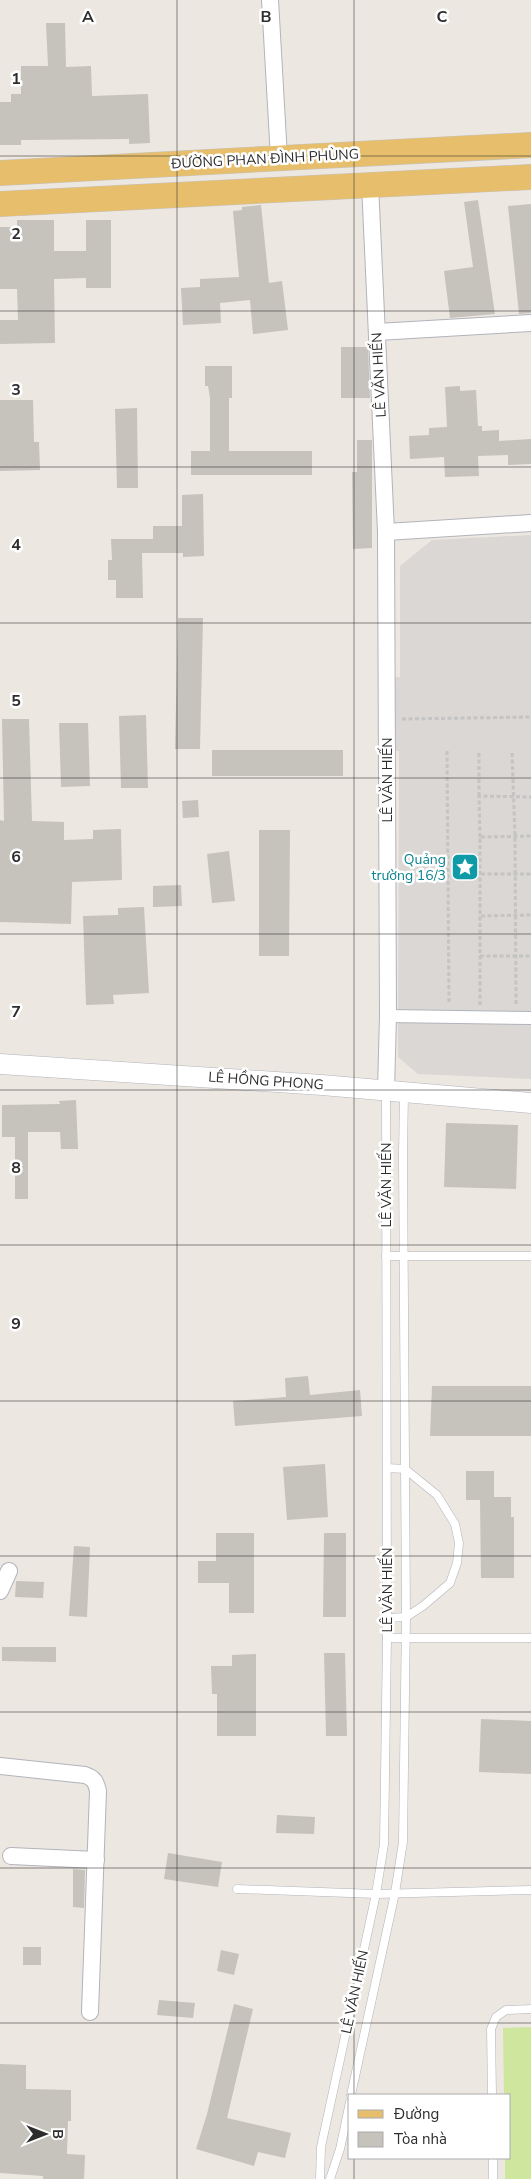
<svg xmlns="http://www.w3.org/2000/svg" width="531" height="2179" font-family="'Nunito Sans',sans-serif">
<rect width="100%" height="100%" fill="#ede7e1"/>
<path fill="#cfe69f" d="M531,2027v152h-26v-21h5v-63h-6l-1,-67z"/>
<path fill="#dad7d4" d="M531,535v544l-113,-5 -20,-17 1,-306h-12v-73l13,-1v-111l32,-26z"/>
<g fill="#c6c2bc">
<path d="M46,23h19l1,44 25,-1 1,30 56,-2 2,49 -21,1v-5l-108,1v5h-21v-43h11v-8h10v-28h27z"/>
<path d="M478,200l17,114 -45,4 -6,-47 29,-4 -9,-65z"/>
<path d="M531,204v109l-12,1 -11,-108z"/>
<path d="M261,205l8,78 13,-2 6,49 -35,4 -3,-34 -30,3 1,20 -38,2 -2,-37 19,-1v-8l39,-2 -6,-66 9,-1v-3z"/>
<path d="M17,220h37v31h32v-31h25v68h-25v-10l-32,1 1,64 -55,1v-24h18l-1,-31h-17v-62h17z"/>
<path d="M341,347h27l2,51h-29z"/>
<path d="M205,366h27v32h-3v53h83v24h-121v-24h19v-53l-2,-12h-3z"/>
<path d="M460,386v5l16,-1 2,36h4v5l17,-1v11l32,-2v25l-23,1v-10l-30,1 1,20 -34,1 -1,-20 -34,2 -1,-23 20,-1v-7l18,-1 -2,-40z"/>
<path d="M0,400h33l1,42h5l1,28 -40,1z"/>
<path d="M137,408l1,80h-21l-2,-79z"/>
<path d="M357,440h15v108l-19,1 -1,-77h5z"/>
<path d="M203,494l1,62 -21,1v-4h-41l1,45h-27v-18h-8v-20h4l-1,-21h42v-13h29v-31z"/>
<path d="M178,618h25l-3,131h-25z"/>
<path d="M146,715l2,73h-27l-2,-72z"/>
<path d="M2,719h27l3,102 32,1v18l29,-1v-9l28,-1 1,51 -50,2 -1,42 -71,-2v-102l4,1z"/>
<path d="M59,723h29l2,63 -29,1z"/>
<rect x="212" y="750" width="131" height="26"/>
<path d="M198,800l1,17 -16,1 -1,-17z"/>
<path d="M259,830h31l-1,126h-30z"/>
<path d="M229,851l6,50 -23,2 -5,-49z"/>
<path d="M181,885l1,21 -29,1v-21z"/>
<path d="M144,907l5,86 -36,2 1,9 -28,1 -3,-89 35,-1v-7z"/>
<path d="M76,1100l2,49h-17l-1,-17h-32v67h-13v-62h-13v-32l58,-1 -1,-3z"/>
<path d="M446,1123l72,2 -2,64 -72,-2z"/>
<path d="M308,1376l2,19 50,-5 2,26 -127,10 -2,-25 53,-4 -1,-19z"/>
<path d="M432,1386h99v50h-101z"/>
<path d="M325,1464l3,53 -41,3 -4,-53z"/>
<path d="M466,1471h28v26h17v20h3v61h-33l-1,-78h-14z"/>
<path d="M216,1533h38v80h-25v-30h-31v-22h18z"/>
<path d="M324,1533h22v84h-23z"/>
<path d="M74,1546l16,1 -3,70 -18,-1z"/>
<path d="M16,1581l28,1 -1,16 -28,-1z"/>
<path d="M2,1647h54v15l-54,-1z"/>
<path d="M324,1653h21l2,83h-21z"/>
<path d="M256,1654v82h-39v-42h-5l-1,-28h21v-11z"/>
<path d="M481,1719l50,2v53l-52,-2z"/>
<path d="M277,1815l38,2 -1,17 -38,-1z"/>
<path d="M168,1853l54,9 -4,25 -54,-8z"/>
<path d="M73,1869l12,1 -1,38 -11,-1z"/>
<rect x="23" y="1947" width="18" height="18"/>
<path d="M221,1950l18,4 -5,21 -17,-4z"/>
<path d="M159,2000l36,3 -2,15 -36,-3z"/>
<path d="M234,2004l19,5 -26,109 64,15 -6,25 -27,-6 -4,14 -58,-17 11,-35z"/>
<path d="M0,2064l26,1v24l45,1v31h-3l-1,33 18,1 -1,24h-41v-3l-43,-3z"/>
</g>
<g fill="none" stroke-linecap="round" stroke-linejoin="round">
<g stroke="#b1b4bc" stroke-width="9">
<g id="service">
<path d="M386,1256h145"/>
<path d="M387,1468l18,1 32,26 18,29 4,19 -2,20 -7,20 -27,23 -17,11 -19,1"/>
<path d="M387,1638h144"/>
<path d="M237,1889l139,5 155,-4"/>
<path d="M351,2095l44,-202 8,-51 3,-225 -3,-462 1,-62"/>
<path d="M492,2095l-1,-66 5,-12 10,-7 25,-1"/>
<path d="M493,2158v21"/>
<path d="M320,2179l1,-32 55,-253 8,-50 3,-206 -1,-546"/>
<path d="M330,2179l10,-30 10,-47"/>
</g>
</g>
<g stroke="#b1b4bc" stroke-width="14">
<path id="pedestrian" d="M388,1016l143,2"/>
</g>
<g stroke="#b1b4bc" stroke-width="18">
<g id="minor">
<path d="M270,0l9,158"/>
<path d="M370,184l16,348 2,484 -2,74"/>
<path d="M377,332l154,-9"/>
<path d="M386,532l145,-9"/>
<path d="M0,1591l9,-20"/>
<path d="M0,1766l85,9c9,3 11,7 13,16l-8,221"/>
<path d="M11,1856l85,4"/>
</g>
</g>
<g stroke="#b1b4bc" stroke-width="21">
<path id="tertiary" d="M0,1064l322,21 209,18"/>
</g>
<g stroke="#c4c4c4" stroke-width="26">
<g id="primary">
<path d="M0,173l531,-28"/>
<path d="M0,204l531,-27"/>
</g>
</g>
<g stroke="#c4c4c4" stroke-width="3" stroke-dasharray="4 2.5" stroke-linecap="butt">
<path d="M402,719l129,-2"/>
<path d="M447,751l2,252"/>
<path d="M512,753l3,83 1,169"/>
<path d="M479,796v-44"/>
<path d="M480,837l-1,-41 52,1"/>
<path d="M481,874h50"/>
<path d="M481,916l50,-1"/>
<path d="M480,956h51"/>
<path d="M480,1005v-168l51,-1"/>
</g>
<use href="#service" stroke="#fff" stroke-width="8"/>
<use href="#pedestrian" stroke="#fff" stroke-width="12"/>
<use href="#minor" stroke="#fff" stroke-width="16"/>
<use href="#tertiary" stroke="#fff" stroke-width="20"/>
<use href="#primary" stroke="#e7bf6c" stroke-width="25"/>
</g>
<path fill="none" stroke="#2d2d2d" stroke-width="1" stroke-opacity="0.55" d="M177,0v2179M354,0v2095M0,156h531M0,311h531M0,467h531M0,623h531M0,778h531M0,934h531M0,1090h531M0,1245h531M0,1401h531M0,1556h531M0,1712h531M0,1868h531M0,2023h531M354,2158v21"/>
<defs>
<g id="sight-square" transform="scale(1.4375)"><rect x="-9" y="-9" width="18" height="18" rx="4" fill="#0f9aa8" stroke="#fff"/><path d="M0-6L1.8-2.2L6-1.7L2.9 1.2L3.7 5.4L0 3.3L-3.7 5.4L-2.9 1.2L-6-1.7L-1.8-2.2Z" fill="#fff"/></g>
</defs>
<g fill-rule="evenodd">
<use href="#sight-square" x="465" y="867"/>
</g>
<g text-anchor="middle" dominant-baseline="central" stroke-width="5" stroke-linejoin="round" paint-order="stroke">
<g font-size="14" fill="#2d2d2d" stroke="#fff">
<text transform="translate(265 159) rotate(-3)">ĐƯỜNG PHAN ĐÌNH PHÙNG</text>
<text transform="translate(379 375) rotate(-93)">LÊ VĂN HIẾN</text>
<text transform="translate(387 780) rotate(-90)">LÊ VĂN HIẾN</text>
<text transform="translate(266 1081) rotate(4)">LÊ HỒNG PHONG</text>
<text transform="translate(386 1185) rotate(-90)">LÊ VĂN HIẾN</text>
<text transform="translate(387 1590) rotate(-90)">LÊ VĂN HIẾN</text>
<text transform="translate(355 1992) rotate(-78)">LÊ VĂN HIẾN</text>
</g>
<g font-size="14" fill="#0d838f" stroke="#fff" text-anchor="end">
<text x="446" y="859">Quảng<tspan x="446" dy="16">trường 16/3</tspan></text>
</g>
</g>
<g font-size="16" text-anchor="middle" font-weight="bold" fill="#2d2d2d" stroke="#fff" stroke-width="5" stroke-linejoin="round" paint-order="stroke">
<text x="88" y="22">A</text>
<text x="266" y="22">B</text>
<text x="442" y="22">C</text>
<text x="16" y="84">1</text>
<text x="16" y="239">2</text>
<text x="16" y="395">3</text>
<text x="16" y="550">4</text>
<text x="16" y="706">5</text>
<text x="16" y="862">6</text>
<text x="16" y="1017">7</text>
<text x="16" y="1173">8</text>
<text x="16" y="1329">9</text>
</g>
<rect x="348" y="2094" width="162" height="65" fill="#ffffff" stroke="#ababab"/>
<rect x="358" y="2110" width="25" height="8" fill="#e7bf6c" stroke="#ababab"/>
<text x="394" y="2119" font-size="15" fill="#2d2d2d">Đường</text>
<rect x="358" y="2132" width="25" height="15" fill="#c6c2bc" stroke="#ababab"/>
<text x="394" y="2144" font-size="15" fill="#2d2d2d">Tòa nhà</text>
<g transform="translate(45 2134) rotate(90)" stroke="#ffffff" stroke-width="4" paint-order="stroke">
<path d="M0-4L9 19L0 12L-9 19Z" fill="#2d2d2d"/>
<text y="-8" font-size="14" font-weight="bold" text-anchor="middle" fill="#2d2d2d">B</text>
</g>
</svg>
